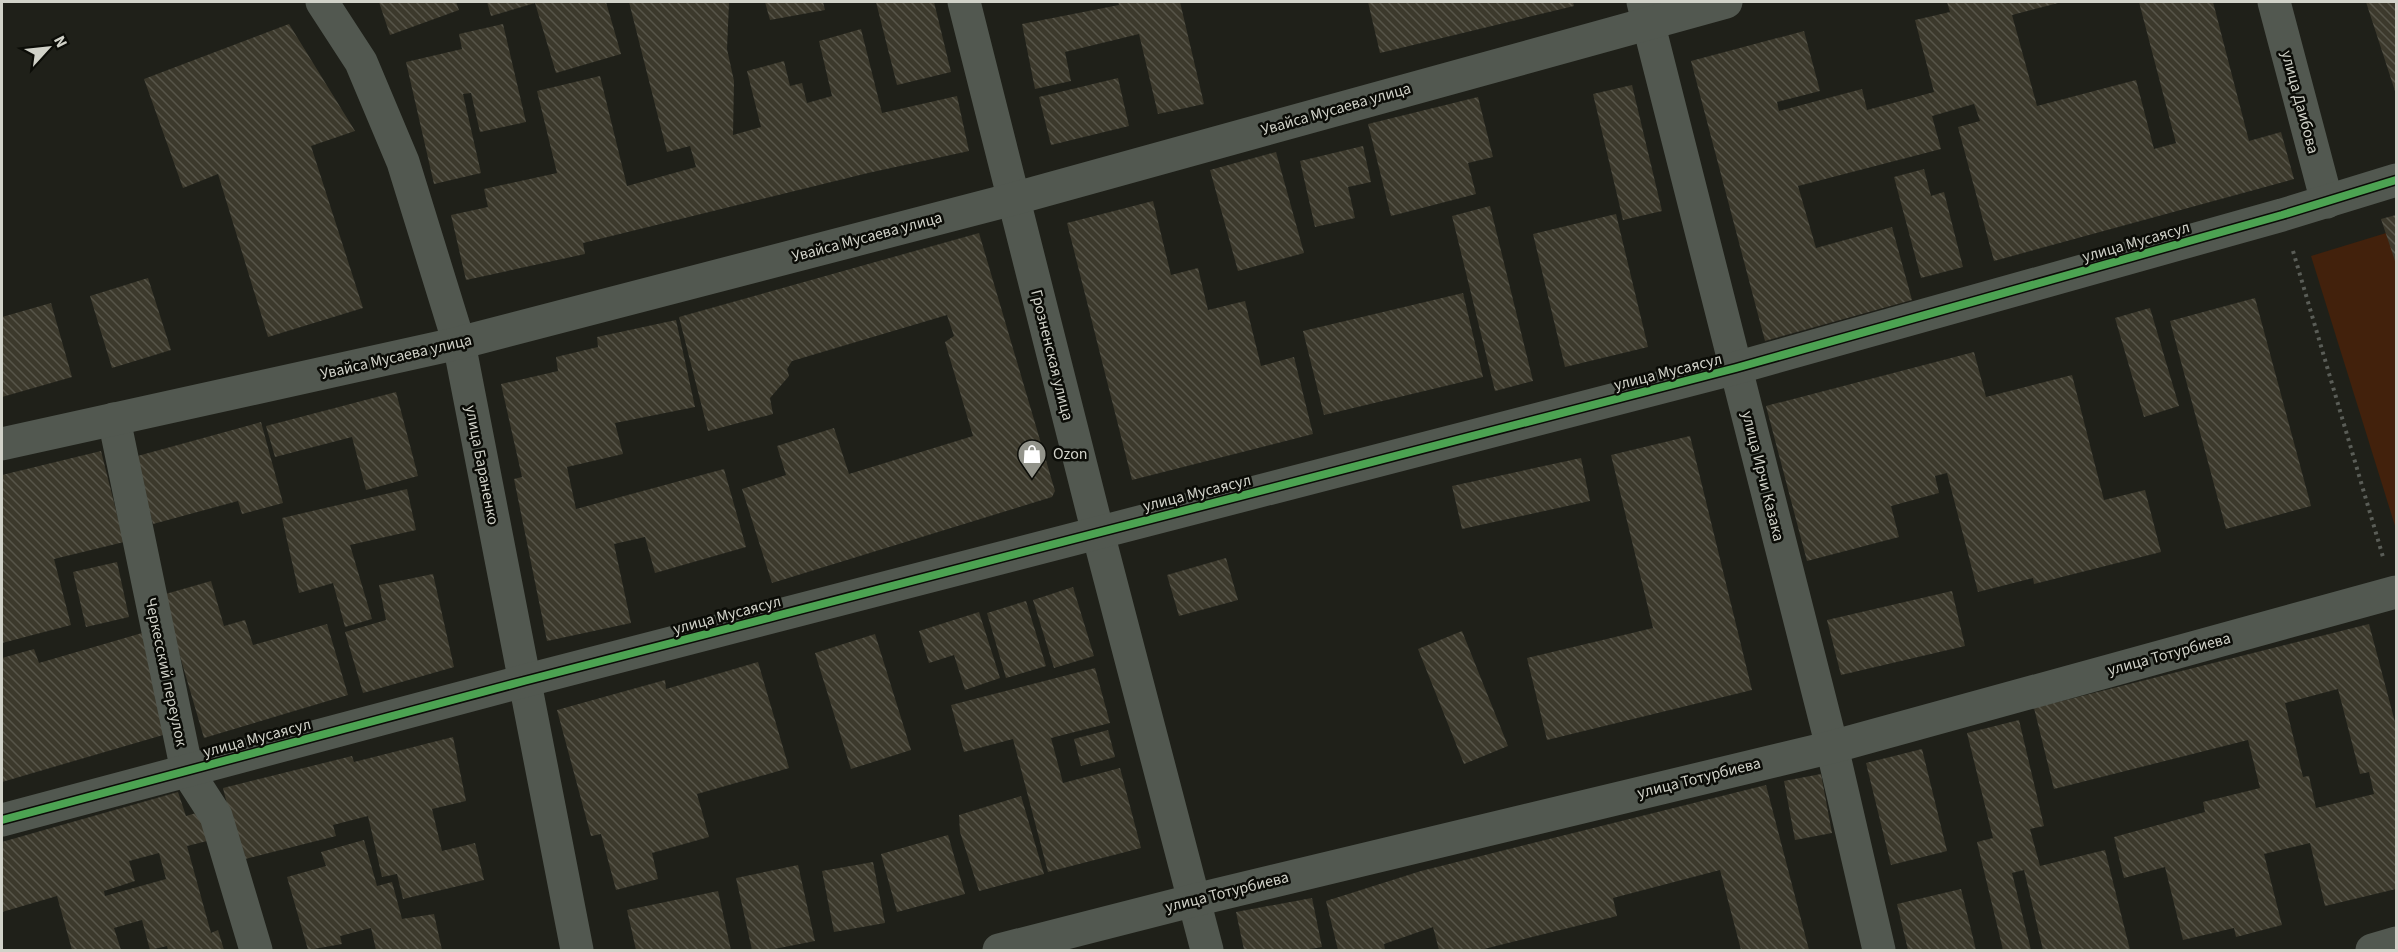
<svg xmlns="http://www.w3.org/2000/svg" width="2398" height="952" font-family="'Source Sans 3',sans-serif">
<defs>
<pattern id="building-back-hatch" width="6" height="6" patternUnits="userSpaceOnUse" patternTransform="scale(1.5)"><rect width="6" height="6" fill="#3c392c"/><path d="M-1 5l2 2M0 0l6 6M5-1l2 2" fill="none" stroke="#575549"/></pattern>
</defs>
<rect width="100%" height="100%" fill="#1f2019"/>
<path fill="#42210c" d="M2396,230v299l-85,-273z"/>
<g fill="url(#building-back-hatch)" fill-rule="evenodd">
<path d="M379,2h77l3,8 -69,25z"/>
<path d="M487,2h119l15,52 -65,19 -21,-70 -44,13z"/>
<path d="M629,2h100l-2,47 7,32 -1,54 28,-8 -14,-56 37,-10 6,25 12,-3 5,20 25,-7 -13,-55 42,-12 21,84 75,-17 12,55 -101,22 -285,70 2,11 -119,26 -15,-65 37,-8 -4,-18 73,-16 -20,-82 63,-15 27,110 69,-19 -6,-21 -23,6z"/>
<path d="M765,2h58l2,8 -55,10z"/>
<path d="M876,2h58l17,70 -54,13z"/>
<path d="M1118,2h62l24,102 -46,10 -19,-80 -74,18 6,29 -36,8 -13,-65 97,-19z"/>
<path d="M1368,2h205l1,4 -194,47z"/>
<path d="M1947,2h115l-50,13 25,91 99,-26 18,69 22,-6 -37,-141h74l36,139 32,-9 13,47 -300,82 -36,-134 22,-6 -6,-17 -42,12 9,33 -143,37 18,62 76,-21 20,73 -147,41 -74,-280 113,-30 16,60 -43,11 2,9 83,-22 5,21 67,-18 -19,-72 35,-8z"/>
<path d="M2366,2h30v92z"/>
<path d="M289,24l66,107 -44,15 52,162 -95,29 -50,-163 -35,14 -39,-109z"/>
<path d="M503,24l23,98 -46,10 -9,-39 -8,1 18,79 -47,11 -28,-122 56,-13 -3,-15z"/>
<path d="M1118,78l11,48 -78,19 -12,-48z"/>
<path d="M1632,85l30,126 -39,9 -30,-126z"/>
<path d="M1478,97l15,60 -25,6 8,31 -85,22 -23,-92z"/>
<path d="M1363,146l8,36 -23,5 7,31 -40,9 -15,-66z"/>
<path d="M1276,152l28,101 -66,18 -28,-101z"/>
<path d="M1924,169l7,27 13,-4 19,75 -42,11 -27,-101z"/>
<path d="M1153,201l18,74 27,-7 10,42 37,-9 16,65 33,-9 19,77 -181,46 -65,-257z"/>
<path d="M1490,206l43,175 -38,10 -43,-175z"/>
<path d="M1616,214l32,133 -83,20 -32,-133z"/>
<path d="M2396,215v49l-15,-45z"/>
<path d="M979,233l76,258 -3,6 -280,86 -30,-94 44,-14 -9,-29 57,-18 15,46 124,-38 -28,-94 9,-6 -7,-21 -155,46 -5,8 2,7 -19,22 3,16 -65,17 -29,-114z"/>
<path d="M148,278l23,72 -59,18 -22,-72z"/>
<path d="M1463,293l20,84 -159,38 -21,-84z"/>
<path d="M2255,298l56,208 -85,23 -56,-208z"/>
<path d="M51,303l21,74 -70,20v-80z"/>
<path d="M2150,308l29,98 -35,11 -29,-99z"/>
<path d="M676,320l19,87 -80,16 8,31 -56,13 9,42 148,-40 22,78 -91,26 -10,-36 -31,7 17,79 -84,18 -33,-162 8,-2 -21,-93 57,-13 -2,-14 42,-10 -1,-10z"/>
<path d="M1974,352l12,45 86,-22 32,125 41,-10 16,62 -127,32 -1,-6 -55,14 -31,-119 -12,3 4,17 -48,13 8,31 -92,24 -41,-155z"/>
<path d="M396,392l22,84 -52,14 -14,-53 -77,20 -9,-31z"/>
<path d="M261,422l22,81 -41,11 -4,-13 -85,23 -19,-67z"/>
<path d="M1690,436l62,254 -205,50 -20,-82 126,-30 -42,-173z"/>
<path d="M101,451l23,91 -70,17 17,66 -69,18v-168z"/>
<path d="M1581,458l9,43 -128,28 -10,-43z"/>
<path d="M407,489l9,41 -66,15 22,74 -27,8 -12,-44 -34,10 -17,-75z"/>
<path d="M1226,558l12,42 -59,16 -12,-41z"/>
<path d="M117,562l12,55 -43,10 -13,-55z"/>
<path d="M433,574l21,93 -91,26 -18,-61 41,-12 -7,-35z"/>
<path d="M211,581l13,45 21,-6 8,25 74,-21 21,71 -144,43 -42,-143z"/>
<path d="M1073,587l21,69 -40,12 -21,-68z"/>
<path d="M1952,591l13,55 -124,29 -14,-55z"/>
<path d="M1026,601l20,65 -40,12 -19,-65z"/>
<path d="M979,612l21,66 -35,12 -11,-35 -25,8 -10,-32z"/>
<path d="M2369,624l27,102v163l-71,17 -15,-63 -46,11 18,71 -46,12 -2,-9 -51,12 -18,-73 -41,11 -10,-41 91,-25 -2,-10 57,-14 -12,-48 -194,49 -20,-81zM2338,689l22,85 9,-2 5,22 -58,14 -7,-32 -6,1 -18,-74z"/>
<path d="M1462,631l46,115 -44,18 -46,-115z"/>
<path d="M142,633l28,100 -168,49v-124l32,-9 5,14z"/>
<path d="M875,634l36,116 -60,19 -36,-116z"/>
<path d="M758,662l31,106 -92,26 12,43 -57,16 6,26 -42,11 -15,-56 -10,2 -34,-126 108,-30 1,9z"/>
<path d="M1095,668l15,55 -59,15 12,45 57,-15 21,80 -93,24 -35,-133 -49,13 -13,-47z"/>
<path d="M2019,720l25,106 -14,3 10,37 65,-16 25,100h-87l-19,-80 -12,3 19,77h-28l-26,-108 16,-4 -26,-105z"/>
<path d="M1108,730l7,27 -34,9 -7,-27z"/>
<path d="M453,737l13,64 -34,8 10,42 33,-8 9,37 -81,19 -6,-25 -15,3 -14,-61 -35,9 3,11 -95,24 -18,-72 129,-32 2,6z"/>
<path d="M1922,749l25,102 -56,14 -25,-102z"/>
<path d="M1821,774l11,59 -37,7 -11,-59z"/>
<path d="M1766,785l43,165h-68l-21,-80 -107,28 4,18 -137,34h-41l-6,-23 -49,17 1,6h-47l-12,-49 95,-30z"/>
<path d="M178,792l8,24 17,-5 8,29 -24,6 24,87 7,-3 6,20h-56l-1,-4 -17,4 -8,-30 -28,8 7,22h-49l-15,-54 -55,16v-70zM159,853l7,26 -61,17 -1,-5 31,-10 -6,-20z"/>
<path d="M1021,796l23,78 -65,17 -19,-59 -1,-17z"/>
<path d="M948,835l17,59 -68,18 -16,-58z"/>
<path d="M364,840l13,46 15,-4 10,37 32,-5 8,36h-66l-5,-22 -31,8 2,8 -34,6 -21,-73 39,-11 -5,-14z"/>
<path d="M873,862l12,61 -51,9 -12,-61z"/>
<path d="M798,865l17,76 -46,9h-17l-16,-72z"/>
<path d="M1961,889l15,61h-68l-11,-46z"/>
<path d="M718,891l13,59h-95l-9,-40z"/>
<path d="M1312,898l10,49 -18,3h-60l-8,-38z"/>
</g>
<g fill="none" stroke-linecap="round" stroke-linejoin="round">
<path stroke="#5a5d57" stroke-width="4" stroke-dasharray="3 4.5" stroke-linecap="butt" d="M2293,251l90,306"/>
<g stroke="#525850" stroke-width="33">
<path d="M322,2l39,60 42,100 56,181 118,607"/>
<path d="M964,2l134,531 109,417"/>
<path d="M1643,2l189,745 47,203"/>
<path d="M2274,2l53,200"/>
<path d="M114,419l73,352 29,45 40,134"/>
<path d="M2,444l457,-101 554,-144 713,-197"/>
<path d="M2,820l522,-139 1212,-313 546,-153 114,-35"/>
<path d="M999,950l196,-50 637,-153 564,-155"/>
<path d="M2372,950l24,-7"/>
</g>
<g stroke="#0b0c07" stroke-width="11">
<path id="cycleway" d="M2,820l522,-139 1212,-313 546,-153 114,-35"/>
</g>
<use href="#cycleway" stroke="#4ca352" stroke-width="8"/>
</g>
<defs>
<g id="shop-pin" transform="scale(1.5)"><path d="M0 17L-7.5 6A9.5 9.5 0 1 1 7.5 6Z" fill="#93948b" stroke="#0b0c07"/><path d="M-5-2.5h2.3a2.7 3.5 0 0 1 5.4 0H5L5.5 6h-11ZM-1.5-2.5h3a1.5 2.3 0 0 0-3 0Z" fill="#fff"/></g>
</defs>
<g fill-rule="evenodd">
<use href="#shop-pin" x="1032" y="454"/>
</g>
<g text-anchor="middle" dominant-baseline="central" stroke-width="5" stroke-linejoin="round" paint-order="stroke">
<g font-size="16" fill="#d1d2c9" stroke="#0b0c07">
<text transform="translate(2300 102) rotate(75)">улица Даибова</text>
<text transform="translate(1336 109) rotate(-16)">Увайса Мусаева улица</text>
<text transform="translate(867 237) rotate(-15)">Увайса Мусаева улица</text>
<text transform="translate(2136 242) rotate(-16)">улица Мусаясул</text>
<text transform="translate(1052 355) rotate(76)">Грозненская улица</text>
<text transform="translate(396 357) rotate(-13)">Увайса Мусаева улица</text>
<text transform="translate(1668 372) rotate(-14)">улица Мусаясул</text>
<text transform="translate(482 465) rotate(79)">улица Бараненко</text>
<text transform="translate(1763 476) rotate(76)">улица Ирчи Казака</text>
<text transform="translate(1197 493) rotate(-14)">улица Мусаясул</text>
<text transform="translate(727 615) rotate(-15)">улица Мусаясул</text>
<text transform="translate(2169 654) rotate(-15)">улица Тотурбиева</text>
<text transform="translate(166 672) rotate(78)">Черкесский переулок</text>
<text transform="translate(257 738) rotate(-15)">улица Мусаясул</text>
<text transform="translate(1699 778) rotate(-14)">улица Тотурбиева</text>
<text transform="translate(1227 892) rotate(-14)">улица Тотурбиева</text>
</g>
<g font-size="16" fill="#d1d2c9" stroke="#0b0c07" text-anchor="start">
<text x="1053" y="454">Ozon</text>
</g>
</g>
<rect width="2398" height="952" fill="none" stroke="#d1d2c9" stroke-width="6"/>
<g transform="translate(48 48) rotate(63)" stroke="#0b0c07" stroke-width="4.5" paint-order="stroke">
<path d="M0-4.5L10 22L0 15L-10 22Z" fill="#d1d2c9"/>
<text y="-9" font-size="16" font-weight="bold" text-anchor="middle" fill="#d1d2c9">N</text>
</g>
</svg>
